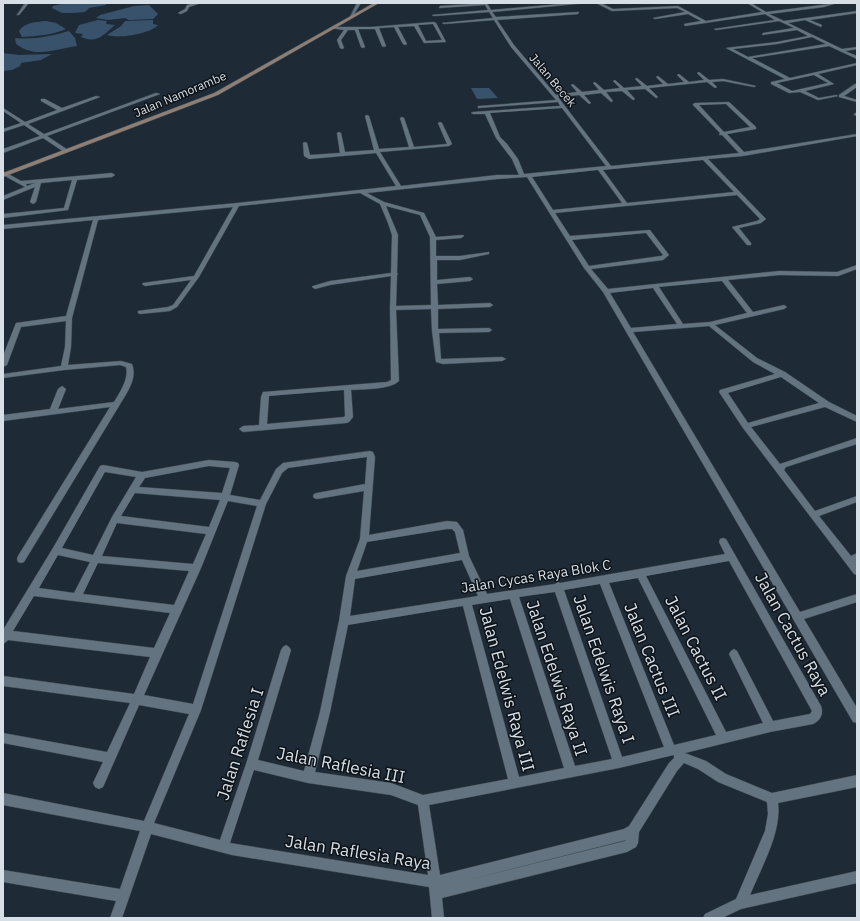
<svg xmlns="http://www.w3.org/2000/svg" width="860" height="921" font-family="'IBM Plex Sans',sans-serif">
<rect width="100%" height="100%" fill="#1e2b36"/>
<g fill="#38526c">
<path d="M65,3h41v2l-17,3 -4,4 -12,1h-11l-10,-5 1,-2z"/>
<path d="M149,5l9,9 -5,5 -24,1 -4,-2 -17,2 -12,-2 4,-3 34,-9z"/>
<path d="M98,20l9,1 -1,3 9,1c-12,10 -18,19 -34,12l2,-3 -8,-1 4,-8z"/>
<path d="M153,20v4l5,1c-8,9 -40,14 -51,10l14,-9 4,-5z"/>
<path d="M46,21l10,2 10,6c-14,6 -29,7 -44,8l-3,-6c6,-9 17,-9 27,-10z"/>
<path d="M69,31l6,7 2,8c-23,3 -41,13 -61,-2l-1,-6c19,2 36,-2 54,-7z"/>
<path d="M3,53l16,2 33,-1 -11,6 -20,3 -1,3 -8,4 -9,1z"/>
<path d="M471,88h18l9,10 -21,1z"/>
</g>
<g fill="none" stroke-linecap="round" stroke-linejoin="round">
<g stroke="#3d4951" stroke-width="1">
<g id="minor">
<path d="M25,3h4l-10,12h-2z"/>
<path d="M195,3h6l-12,4 -2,4 -6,3 -3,-1 7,-4 2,-4z"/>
<path d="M357,3h4l-10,16h-2z"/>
<path d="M487,3l4,7 81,-7h15l-95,9 4,5 83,-5 -1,2 -81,6 17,25 42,50 21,-3 -6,-7 2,-1 9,8 17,-2 -6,-7 2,-1 9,8 16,-2 -7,-7 2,-1 9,8 18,-2 -7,-7 2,-1 10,8 16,-2 -7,-7 2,-1 10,8 16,-2 -7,-7 2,-1 10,8 15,-2 -7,-7 2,-1 10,8 14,-1 33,7 -2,1 -31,-6 -11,1 5,5 -2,1 -8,-6 -58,6 9,9 -2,1 -11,-9 -18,1 8,9 -2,1 -11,-9 -16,1 7,9 -2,1 -10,-9 -17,2 7,8 -2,1 -10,-9 -21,2 53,69 128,-13 -17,-18h-3l1,-2 -27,-28v-1l2,-1 34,-1 27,25v2l-29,5 17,18 113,-18v2l-114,20 -35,3 58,60 -5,4 -22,5 12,15v2h-4l-15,-18 25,-6 3,-2 -23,-24 -182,18 15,23 80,-6 19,25 -6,5 -72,9 17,20 171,-18 58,1 20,-7v4l-19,7 -59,-1 -51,5 25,32 31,-7 3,2 -3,2 -69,16 42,33 28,14 44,30 28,14v6l-32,-15 -74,20 29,37 77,-26v6l-71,23 -2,3 31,41 42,-15v6l-38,14 32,40 6,-3v9h-1l1,2v11l-3,-1 -111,-146 -24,-36 1,-2 55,-16 -22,-12 -44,-36 -76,6 167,280 57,-18v8l-53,17 53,89v15l-4,-1 -250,-430 -19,-24 -57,-91 -30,2 -130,14 17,9 40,11 12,24 27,-2 1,1 -3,2 -25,2v16h24l29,-4v2l-29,6h-23v20l33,-3 3,2 -3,2 -33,3 1,21 52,-2 3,2 -3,2 -52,2v20l51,-1 3,2 -3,2 -50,1 2,26 61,-2 4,2 -4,2 -59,3 -7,-2 -4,-31 -1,-22 -35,1 3,71c-9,9 -36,8 -48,9l2,27 -4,5 -3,1 -103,9 -4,-3 4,-3 16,-1 2,-28 2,-5 124,-10 4,-2 -1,-72 1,-32 -61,9 -15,4 -3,-2 1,-1 17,-5 61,-8 1,-38 -4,-12 -8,-19 -20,-11 -121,13 -40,71 -22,30 -7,4 -30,3 -2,-1v-2l30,-4 5,-2 18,-25 -46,6 -3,-2 1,-1 51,-7 39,-69 -135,13 -26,98 -1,29 -3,18 53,-4 11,3c6,15 -6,30 -13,42l-95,156 -3,1 -3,-1 -1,-3 1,-3 92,-149 -107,14v-6l47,-6 8,-20 4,-3 4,3 -8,20 56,-7c6,-10 15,-23 12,-35l-6,-2 -56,5 -61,8v-4l58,-8 4,-19 1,-26 -45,6 -14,38 -4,2v-11l13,-33 50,-7 27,-96 -90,9v-4l234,-22 159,-17 -20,-33 -67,6 -5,-3 -1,-13 2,-1 2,1 3,12 30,-2 -3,-20 2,-1 2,1 4,19 29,-2 -9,-34 2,-1 2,1 10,33 30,-2 -9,-29 2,-1 2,1 10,29 33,-3 -9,-21 2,-1 2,1 10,21 -3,2 -69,6 21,34 96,-11h22l-7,-16 -16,-21 -11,-24h-12l-2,-1 2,-1 87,-6 -2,-4 -80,6v-2h2l76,-6 -45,-53 -17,-27 -50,4 -2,-1 51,-5 -4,-6 -55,4 -2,-1 56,-5 -3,-5 -46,3 1,-2zM726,104l24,23 -26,5 -25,-27zM562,108l44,58 -82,8 -6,-15 -11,-15 -7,-7 -10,-24zM703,160l31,32 -107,11 -24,-33zM598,170l24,33 -69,7 -21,-33zM386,206l34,9 10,22 1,68 -35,1 1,-31 1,-1 -1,-1 1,-38zM646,233l17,22 -2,1 -72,10 -17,-26zM722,281l25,32 -37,9 -27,2 -24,-37zM653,288l24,36 -46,4 -21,-35zM781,377l38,26 -71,20 -20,-30zM344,390l1,26 -1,1 -77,7 2,-28z"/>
<path d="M596,3h5l12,6 65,-3 28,15 56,-9 -15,-9h4l15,9 71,-9 -13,4 -55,7 15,7 73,-10v2l-47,7 12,5 -1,2 -16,-7 -17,3 54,26 15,-2v2l-12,2 12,5v3l-28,-13 -77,12 38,20 67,-15v2l-39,9 16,10 -29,7 14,7 17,-3 2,1 -20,4 -18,-8 -11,1 -18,-9v-2l14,-3 -59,-31 51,-6 31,-6 -11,-6 -35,5 1,-2 31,-5 -15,-7 -63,9 -2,-1 61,-9 -10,-6 -80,12 -1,-2 17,-3 -13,-7 -33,5 -2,-1 32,-6 -8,-4 -65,3zM812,37l14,7 -78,13 -15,-8 44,-5zM814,75l14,8 -36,8 -15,-8z"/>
<path d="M434,22l2,1 10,19 -22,1 -10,-17 -16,1 9,17 -2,1 -2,-1 -9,-17 -15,1 7,18 -2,1 -2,-1 -7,-17h-17l7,18 -2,1 -2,-1 -6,-17h-7l-7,10 3,8 -2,1 -2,-1 -3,-8 7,-10 -14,-2 2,-1h39zM433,24l9,16 -16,1 -8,-16z"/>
<path d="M855,84h2v3l-13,9 13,4v2l-18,-5v-2z"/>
<path d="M156,93l4,1 -113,42 21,14v2h-4l-21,-14 -40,15v-4l37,-13 -16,-11 -21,7v-3l18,-6 -18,-12v-3l22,14 32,-12 -16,-9v-2h4l17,9 34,-12 4,1 -72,27 16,10z"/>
<path d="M855,113h2v3l-3,-1z"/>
<path d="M5,172l16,9 91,-8 3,2 -3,2 -35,3 -9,30 -65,8v-4l61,-6 8,-28 -31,3 -5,19 -3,2 -3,-2 5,-15 -32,13v-4l22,-9 -22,-12v-2zM35,183l-8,3 -1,-2z"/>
<path d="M370,451l3,1 2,5 -6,78 78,-14 10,1 6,8 6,26 18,38 68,-10 3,-2 2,1 165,-29 -6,-12 1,-3 3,-1 3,1 95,167c3,8 -1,15 -8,18l-43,8 -85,21 21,8 20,13 46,19 85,-18v12l-79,16c4,29 -17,65 -28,92l107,-24v12l-116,26 -19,9h-19l2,-4 31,-15 29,-68 3,-17 -1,-12 -49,-20 -20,-13 -14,-6 -7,8 -38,61 -1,11 -2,4 -9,5 -185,46 2,20h-12l-3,-31 -197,-32 -81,-21 -29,84h-12l6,-17 -113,-19v-12l117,19 20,-58 -137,-26v-12l141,28 45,-107 -50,-9 -36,82 -4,2 -4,-2 -2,-4 10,-21 -100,-19v-10l104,19 23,-49 -127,-17v-10l131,18 16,-37 -142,-17 -2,2 -3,2v-14l50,-82 47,-82 3,-1 39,7 67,-12 26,2 3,1 1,2 -9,30 30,5 16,-31 7,-6zM367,457l-2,27 -48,9 -3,1 -1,2 1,2 3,1 47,-8 -4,48 -14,37 -7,45 -19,91 -16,59 -46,-11 33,-110 -2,-3 -3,-2 -3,2 -2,3 -35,114 -26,76 -66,-17 47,-113 65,-206 16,-31 6,-5zM209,466l21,2 -8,25 -83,-6 6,-9zM105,472l31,5 -24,40 -19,38 -31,-7zM135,493l85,7 -11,27 -88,-11zM228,501l29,5 -64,198 -49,-9 57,-127zM117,523l89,11 -13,30 -91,-8zM447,529h5l3,3 5,21 -103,18 10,-29zM58,555l32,7 -16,31 -35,-5zM462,560l16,36 -128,20 5,-37zM729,561l83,150 -2,3 -37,7 -36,-70 -3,-2 -3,2 -2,3 34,69 -37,9 -80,-156zM98,563l91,8 -15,34 -91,-11zM638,578l78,157 -42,10 -65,-162zM600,584l64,163 -42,10 -58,-167zM555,592l57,167 -37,7 -56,-169zM34,596l136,17 -16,35 -141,-17zM510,599l54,169 -45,9 -47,-172zM463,606l45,173 -85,16 -32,-12 -76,-11 15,-60 18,-87zM674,755v3l-5,5 -40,63 -5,3 -184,46 -11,-70 190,-37zM254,770l54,13 83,12 27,10 10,70 -198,-32zM626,840l-1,1 -157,39z"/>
</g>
</g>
<g stroke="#3d4951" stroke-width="1">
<path id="secondary" d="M374,3h5l-161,92 -215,82v-4l211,-80z"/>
</g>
<use href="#minor" fill="#63737f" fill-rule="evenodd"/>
<use href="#secondary" fill="#8d7f75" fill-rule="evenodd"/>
</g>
<g text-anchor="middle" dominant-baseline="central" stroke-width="3" stroke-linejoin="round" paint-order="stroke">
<g font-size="12" fill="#d7dfe6" stroke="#0d1318">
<text transform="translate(553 80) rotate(50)">Jalan Becek</text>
<text transform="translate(180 94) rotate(-23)">Jalan Namorambe</text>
</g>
<g font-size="14" fill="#d7dfe6" stroke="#0d1318">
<text transform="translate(536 576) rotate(-9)">Jalan Cycas Raya Blok C</text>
</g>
<g font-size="17" fill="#d7dfe6" stroke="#0d1318">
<text transform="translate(793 634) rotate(61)">Jalan Cactus Raya</text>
<text transform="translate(696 648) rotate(63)">Jalan Cactus II</text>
<text transform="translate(652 660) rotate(68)">Jalan Cactus III</text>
<text transform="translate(604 669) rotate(71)">Jalan Edelwis Raya I</text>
<text transform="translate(557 678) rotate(72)">Jalan Edelwis Raya II</text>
<text transform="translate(507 689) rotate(75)">Jalan Edelwis Raya III</text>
<text transform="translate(240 744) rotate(-72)">Jalan Raflesia I</text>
<text transform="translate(341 765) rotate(11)">Jalan Raflesia III</text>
<text transform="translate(358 852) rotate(9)">Jalan Raflesia Raya</text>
</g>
</g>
<rect width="860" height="921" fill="none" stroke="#d7dfe6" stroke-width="8"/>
</svg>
